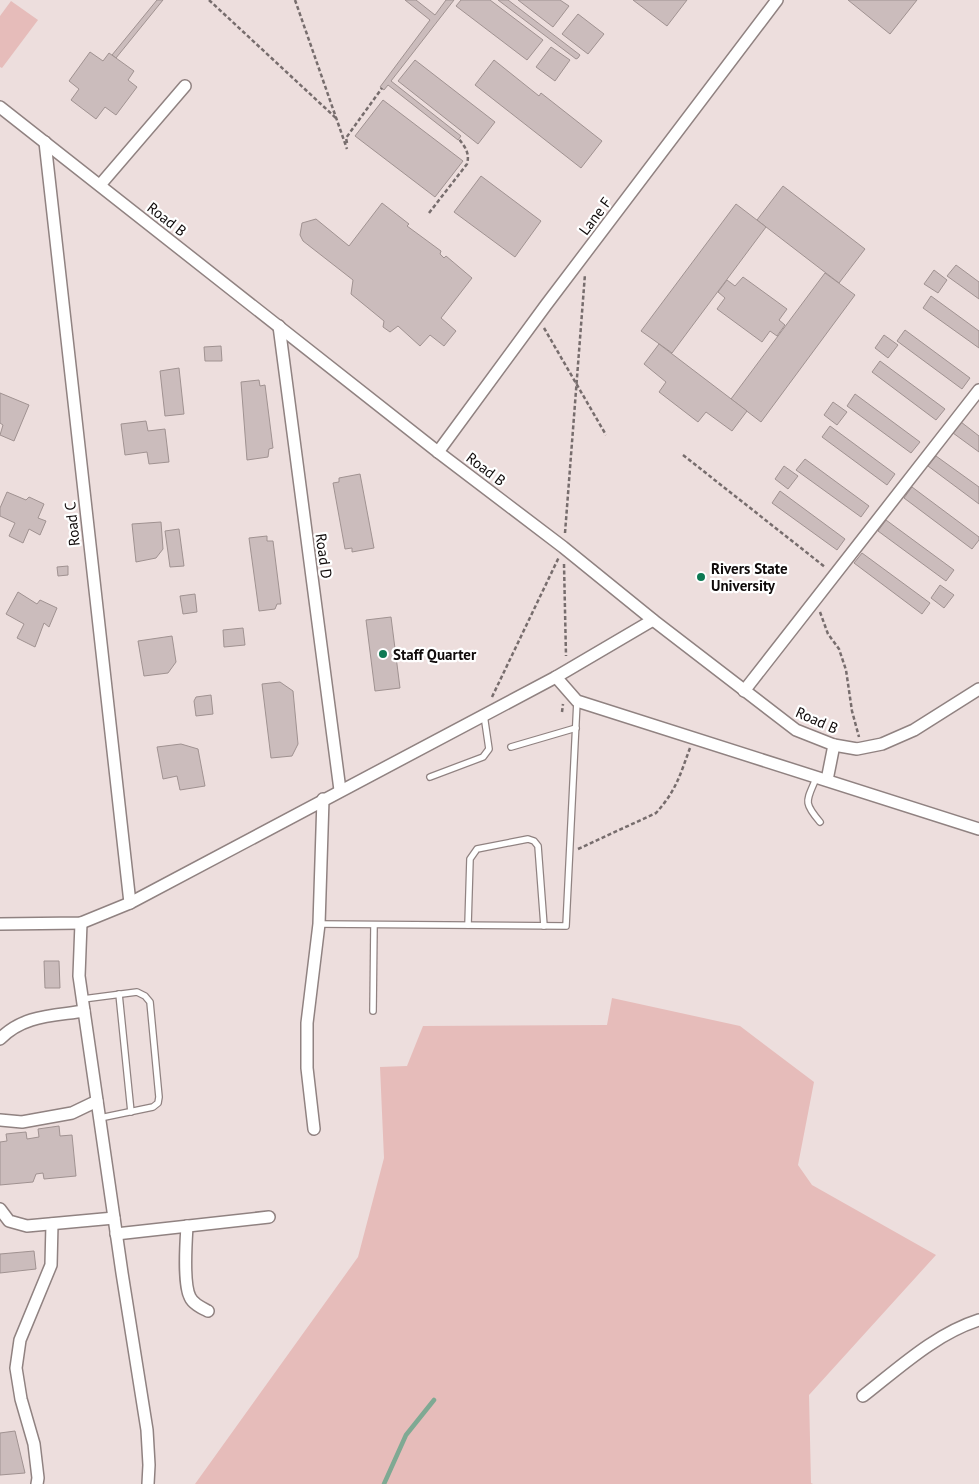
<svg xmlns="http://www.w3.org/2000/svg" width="979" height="1484" font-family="'PT Sans',sans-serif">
<rect width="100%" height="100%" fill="#eddedd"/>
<g fill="#e6bcba">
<path d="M11,1l27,19 -36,48 -2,-1v-51z"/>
<path d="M612,998l128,28 74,56 -16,83 14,20 124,70 -127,140 2,88 2,1h-618l163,-227 26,-99 -4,-91 27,-1 16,-40 184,-1z"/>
</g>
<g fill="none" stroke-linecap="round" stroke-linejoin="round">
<path stroke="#7fa993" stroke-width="4.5" d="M384,1484l22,-49 28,-35"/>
</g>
<g fill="#cbbcbc" stroke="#a09291">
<path d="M157,0h6l-47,58 -4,-3z"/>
<path d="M405,0h11l19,15 11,-15h8l-63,81 70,55 -3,4 -70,-55 -4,5 -4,-3 50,-67z"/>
<path d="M461,0h29l53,40 -16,20 -71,-54z"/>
<path d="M498,0h10l72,55 -2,3 -2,1z"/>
<path d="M518,0h42l9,6 -16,21z"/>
<path d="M633,0h54l-20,26z"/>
<path d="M848,0h69l-27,34z"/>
<path d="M578,14l26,20 -16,20 -26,-20z"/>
<path d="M551,47l19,13 -15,21 -19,-14z"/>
<path d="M90,52l13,9 6,-8 25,18 -6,9 9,7 -21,28 -11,-8 -9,12 -25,-19 8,-11 -10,-8z"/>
<path d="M415,60l80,62 -17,22 -80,-63z"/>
<path d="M494,60l45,36 2,-3 61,48 -21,27 -106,-83z"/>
<path d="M383,100l80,61 -28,36 -80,-61z"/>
<path d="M481,176l60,45 -26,36 -61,-45z"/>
<path d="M783,186l82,63 -26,34 -82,-63z"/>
<path d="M382,203l27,21 -2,2 34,25 -1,3 4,4 2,-2 26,22 -31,40 15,13 -12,15 -14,-11 -10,11 -22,-20 -8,6 -7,-5 1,-6 -33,-27 2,-14 -50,-39 -3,-6 2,-12 14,-4 33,27z"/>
<path d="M736,204l30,23 -94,126 -31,-22z"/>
<path d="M956,265l23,17v17l-32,-23z"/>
<path d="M934,270l13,10 -9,13 -14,-9z"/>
<path d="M825,273l30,22 -94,127 -30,-23z"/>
<path d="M743,277l44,32 -8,11 6,5 -8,11 -7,-5 -8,11 -45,-33 8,-11 -7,-6 9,-12 8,6z"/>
<path d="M931,296l48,35v17l-56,-40z"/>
<path d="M905,330l65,48 -8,11 -65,-48z"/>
<path d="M884,335l14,10 -10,13 -13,-10z"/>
<path d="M659,344l88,67 -15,20 -26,-19 -8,10 -39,-30 7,-10 -22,-18z"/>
<path d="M221,346l1,15h-17l-1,-14z"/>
<path d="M880,361l65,48 -9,11 -64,-48z"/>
<path d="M179,368l5,46 -19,2 -5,-45z"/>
<path d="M259,380l1,6 5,-1 8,63 -4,1 -1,8 -21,3 -6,-78z"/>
<path d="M0,393l29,12 -15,36 -14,-6 3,-10 -3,-2z"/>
<path d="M855,394l65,48 -9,11 -64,-47z"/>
<path d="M833,402l14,10 -10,13 -13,-10z"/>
<path d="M146,421l2,10 17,-2 4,33 -20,2 -2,-12 -22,3 -4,-31z"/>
<path d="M961,422l18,14v16l-26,-19z"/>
<path d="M830,426l65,48 -8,11 -65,-48z"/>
<path d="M936,456l43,31v17l-51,-38z"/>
<path d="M805,459l64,47 -8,11 -65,-47z"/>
<path d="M784,466l14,10 -10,13 -13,-10z"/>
<path d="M360,474l14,74 -22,4v-4l-7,1 -12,-66 6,-1v-4z"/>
<path d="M912,487l67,50v3l-7,9 -68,-51z"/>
<path d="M780,491l65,48 -8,11 -65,-47z"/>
<path d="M7,492l19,8 3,-3 15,7 -6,14 8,3 -6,14 -11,-6 -6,14 -14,-7 6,-13 -15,-7v-8z"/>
<path d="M886,520l68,50 -8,11 -68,-50z"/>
<path d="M161,522l2,27 -7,9 -20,4 -4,-38z"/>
<path d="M179,529l5,37 -14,1 -5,-36z"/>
<path d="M267,536v5h6l8,63h-4l-2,5 -16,2 -10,-73z"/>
<path d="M862,553l68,50 -8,11 -68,-51z"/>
<path d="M68,566v9l-10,1 -1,-9z"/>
<path d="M940,585l14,10 -10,13 -13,-10z"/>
<path d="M18,592l19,12 3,-4 17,8 -8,19 -5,-4 -9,24 -18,-9 7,-14 -18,-10z"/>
<path d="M195,594l2,18 -14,2 -3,-18z"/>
<path d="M391,617l9,71 -25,3 -9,-71z"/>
<path d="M243,628l2,17 -21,2 -1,-17z"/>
<path d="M172,636l4,26 -8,11 -24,3 -6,-35z"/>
<path d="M280,682l13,9 5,53 -6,12 -21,2 -9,-74z"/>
<path d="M211,695l2,19 -17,2 -2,-15 2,-4z"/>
<path d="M181,744l17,5 7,37 -25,4 -3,-14 -14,3 -6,-32z"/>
<path d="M44,961h15l1,27h-15z"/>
<path d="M59,1126l1,10 12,-1 4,41 -32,3 -1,-6 -7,1 -3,8 -33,3v-43l7,-1 -1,-7 20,-2 1,7 12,-2 -1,-8z"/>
<path d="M34,1251l2,18 -36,4v-19z"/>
<path d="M15,1431l10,42 -25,2v-42z"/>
</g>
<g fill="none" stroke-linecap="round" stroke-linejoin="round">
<g stroke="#908281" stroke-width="8">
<g id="lane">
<path d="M511,747l65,-19"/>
<path d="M817,776c-10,25 -15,25 3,46"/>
<path d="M430,777l53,-20 6,-8 -5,-34"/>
<path d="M319,924l247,2 11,-225"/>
<path d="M468,925l2,-66 7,-10 51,-10 6,2 4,5 6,80"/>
<path d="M119,994l12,118"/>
<path d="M83,999l54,-7 8,4 5,6 9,95 -1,6 -5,4 -53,11"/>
<path d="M373,1011l1,-86"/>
</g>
</g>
<g stroke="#908281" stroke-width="14">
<g id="street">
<path d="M0,107l438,345 125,95 90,73 143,110 38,15 23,4 25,-5 32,-14 65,-41"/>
<path d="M45,142l85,761"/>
<path d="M100,185l85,-99"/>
<path d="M279,326l61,464"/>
<path d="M438,452l108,-147 231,-305"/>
<path d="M556,677l21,24 402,128"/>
<path d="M744,691l235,-301"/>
<path d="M827,780l7,-35"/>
<path d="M81,923l-2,53 43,297 25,157 2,35 -1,19"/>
<path d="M0,924l81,-1 49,-20 426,-226 97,-57"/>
<path d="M0,1039c23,-24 53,-23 84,-28"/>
<path d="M0,1120l22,2 50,-9 25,-12"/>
<path d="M314,1129l-7,-61v-45l12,-99 4,-125"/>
<path d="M0,1209l9,12 18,5 87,-8"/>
<path d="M187,1226c-1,16 -4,58 3,71 3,7 12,11 18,14"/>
<path d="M116,1234l153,-17"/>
<path d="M863,1396c36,-28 72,-62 116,-76"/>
<path d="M37,1484l1,-6 -4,-34 -13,-45 -5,-31 4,-28 31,-75 1,-41"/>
</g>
</g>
<g stroke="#776d6d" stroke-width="2.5" stroke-dasharray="4 2.5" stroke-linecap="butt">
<path d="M209,0l128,119"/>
<path d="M295,0l52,149"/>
<path d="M347,143l-1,-5 36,-50"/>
<path d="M429,213l38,-49c3,-11 -2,-17 -8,-25"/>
<path d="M544,328l62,107"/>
<path d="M683,455l142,112"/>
<path d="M565,533l20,-259"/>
<path d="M564,564l2,92"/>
<path d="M820,612l8,22 11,15 7,21 6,41 7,26"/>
<path d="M492,697l67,-140"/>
<path d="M562,712l1,-8"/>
<path d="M578,849l78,-36c20,-22 24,-38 34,-65"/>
</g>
<use href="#lane" stroke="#fff" stroke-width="5.5"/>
<use href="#street" stroke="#fff" stroke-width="11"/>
</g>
<g fill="#0e7953" stroke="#fff" stroke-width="2">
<circle cx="701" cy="577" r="5"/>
<circle cx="383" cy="654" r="5"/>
</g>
<g text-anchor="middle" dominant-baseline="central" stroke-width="4.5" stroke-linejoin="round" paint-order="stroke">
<g font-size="15" fill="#0f0a0a" stroke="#fff">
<text transform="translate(595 216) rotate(-53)">Lane F</text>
<text transform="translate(167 219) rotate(38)">Road B</text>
<text transform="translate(486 469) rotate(37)">Road B</text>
<text transform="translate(72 524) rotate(-96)">Road C</text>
<text transform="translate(324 556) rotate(82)">Road D</text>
<text transform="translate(817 720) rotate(24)">Road B</text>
</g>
<g font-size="15" font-weight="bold" fill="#0f0a0a" stroke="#fff" text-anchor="start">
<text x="711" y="568">Rivers State<tspan x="711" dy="17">University</tspan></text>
<text x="393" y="654">Staff Quarter</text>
</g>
</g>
</svg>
